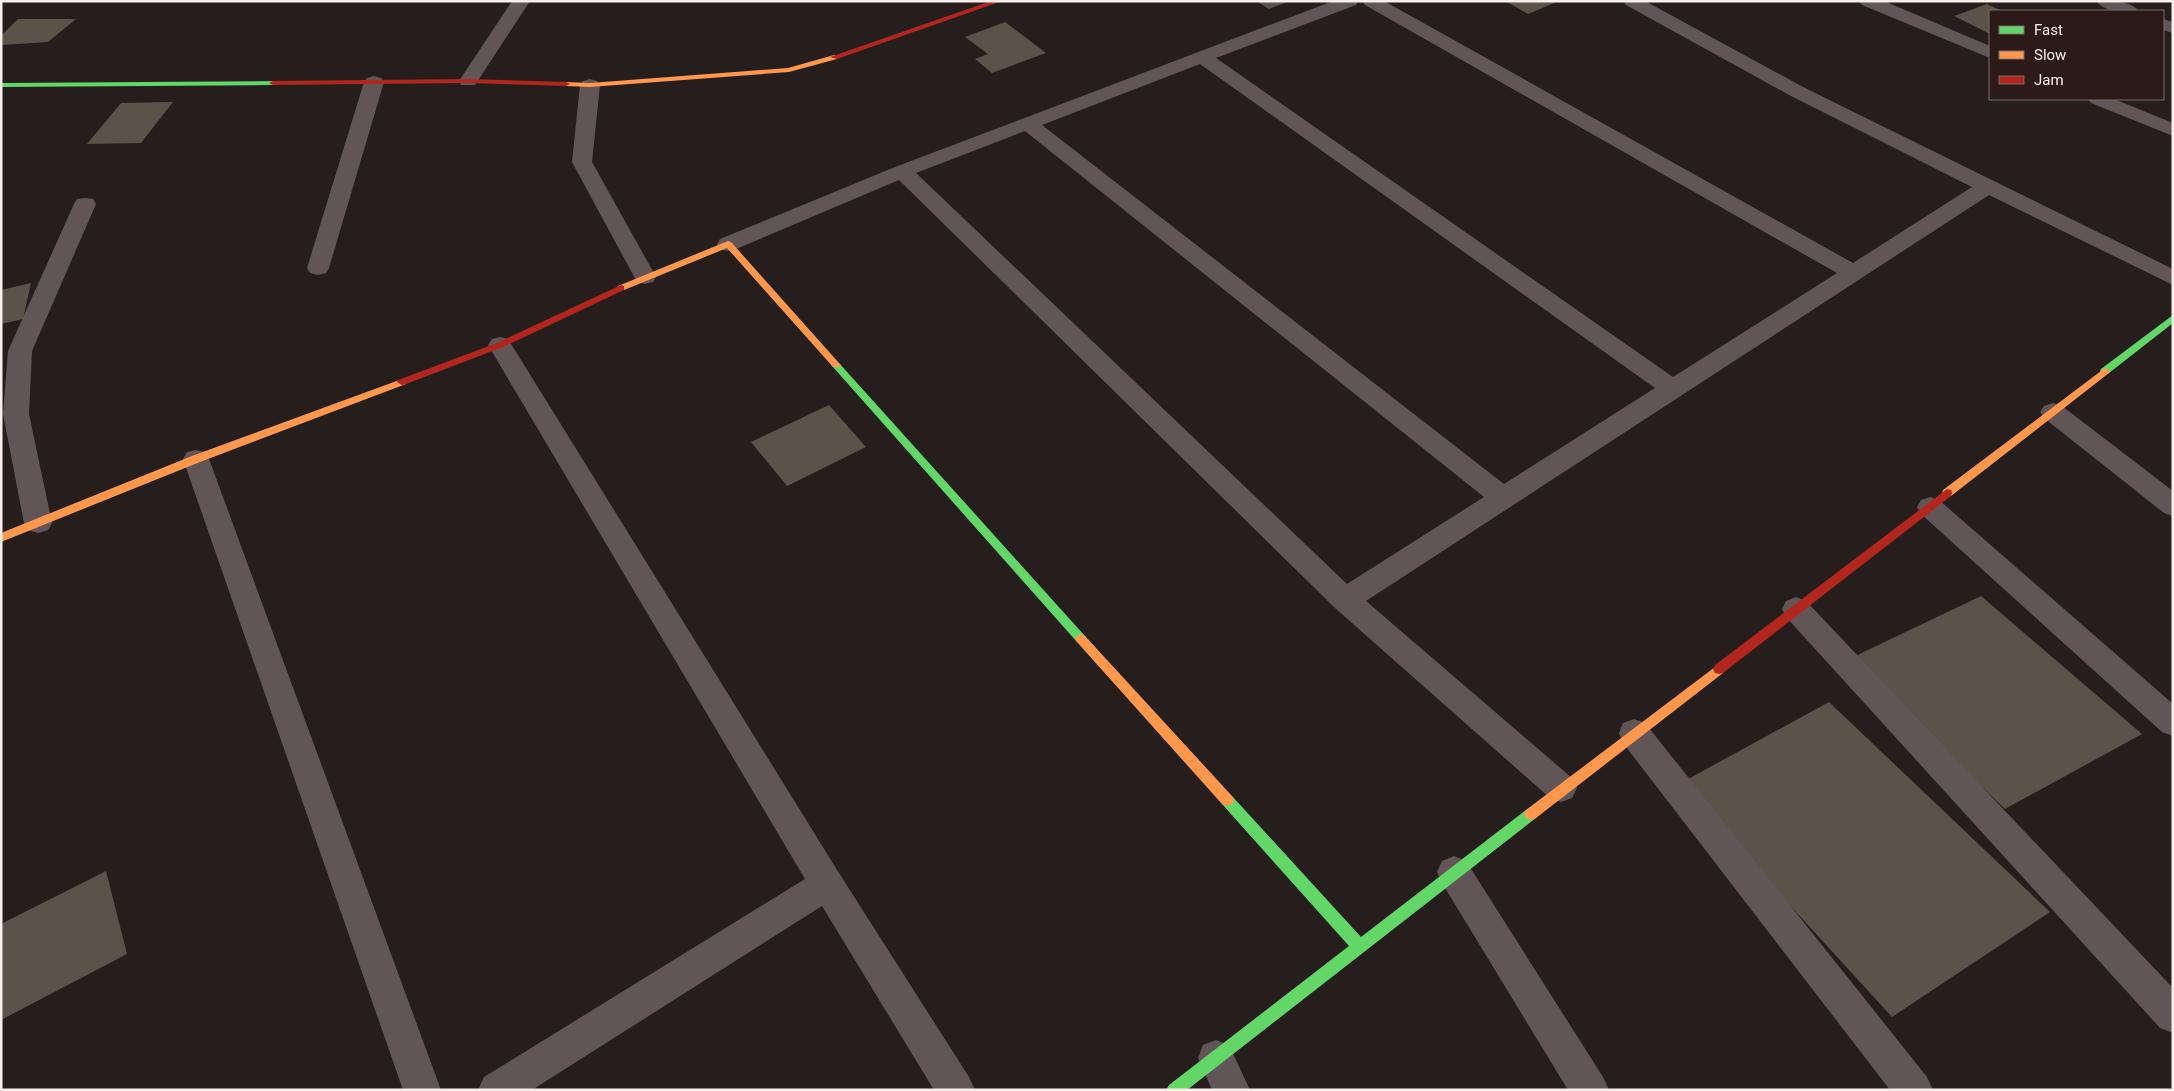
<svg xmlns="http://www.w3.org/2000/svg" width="2174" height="1091" font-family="Roboto,sans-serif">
<rect width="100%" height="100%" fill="#261e1c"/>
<g fill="#5b524a">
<path d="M1256,1h34l-21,8z"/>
<path d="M1505,1h54l-31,13z"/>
<path d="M1987,4l15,7h-12v23l-36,-18z"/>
<path d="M18,19h58l-28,23 -47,3v-9z"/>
<path d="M1005,22l41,31 -54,20 -17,-14 13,-5 -23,-17z"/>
<path d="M173,102l-32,41 -54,1 34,-41z"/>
<path d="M31,283l-8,36 -22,5v-34z"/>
<path d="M829,405l37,42 -79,39 -36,-44z"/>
<path d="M1981,596l161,138 -137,75 -156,-150z"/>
<path d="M1829,702l221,210 -158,105 -213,-233z"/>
<path d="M106,871l21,83 -126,66v-96z"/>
</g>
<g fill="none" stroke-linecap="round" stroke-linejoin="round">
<g fill="#625558" fill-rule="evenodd">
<path d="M512,1h18l-55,84h-14l-2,-4z"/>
<path d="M1333,1h26l-3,4 -140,53 457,319 164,-104 -472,-268 -3,-4h22l469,262 119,-76 -181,-91 -165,-91 -3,-4h22l160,87 368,181v16l-184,-90 -623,406 206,177 5,10 -5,10 -11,4 -11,-4 -215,-190 -436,-428 -163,69 -8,2 -8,-2 -3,-5 3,-5 175,-72zM1200,64l455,324 -151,96 -462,-359zM1025,131l459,366 -137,87 -431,-411z"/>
<path d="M1859,1h25l106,45v12l-128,-53z"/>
<path d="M2096,1c14,0 34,-1 43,10 -13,1 -34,2 -43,-10z"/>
<path d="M2163,19l10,3v11l-10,-3z"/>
<path d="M374,76l7,2 3,4 -55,186 -3,5 -8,2 -8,-2 -3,-5 57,-186 3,-4z"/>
<path d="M590,79l7,2 3,4 -8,77 64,115 -3,5 -8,2 -8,-2 -65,-120 8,-77 3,-4z"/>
<path d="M2088,99h26l59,24v13l-82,-33z"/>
<path d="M85,198l8,1 3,5 -64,147 -3,63 23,109 -4,7 -10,3 -10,-3 -4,-7 -21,-109 5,-63 66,-147 3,-5z"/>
<path d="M500,337l8,2 331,534 130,204 6,13h-41l-112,-184 -290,184h-54l6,-13 321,-198 -317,-534 4,-6z"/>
<path d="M2053,403l9,3 111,85v25l-9,-3 -120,-95 -4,-6 4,-6z"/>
<path d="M196,450l9,2 4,7 232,631h-38l-220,-631 4,-7z"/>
<path d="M1930,497l9,3 234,204v32l-11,-4 -241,-218 -4,-7 4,-7z"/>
<path d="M1796,597l10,4 367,387v45l-13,-5 -374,-411 -4,-8 4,-8z"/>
<path d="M1634,719l11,4 282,354 6,13h-43l-267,-347 -4,-10 4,-10z"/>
<path d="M1454,856l12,5 137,216 6,13h-41l-126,-207 -5,-11 5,-11z"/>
<path d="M1216,1040l13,5 21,45h-38l-14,-32 5,-13z"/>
</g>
<g fill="#63d668" fill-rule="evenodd">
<path d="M276,81v4h-3l-272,2v-4z"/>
<path d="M2173,315v8l-64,50h-8l-1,-2 1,-2z"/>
<path d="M836,362l3,1 246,273 2,3 -2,3 -4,2 -4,-2 -244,-275 -2,-2 2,-2z"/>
<path d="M1227,794l5,2 129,141 165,-127 5,-2 5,2 2,4 -2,4 -349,272h-21l3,-5 180,-139 -127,-142 -2,-4 2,-4z"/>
</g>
<g fill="#ff974d" fill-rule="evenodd">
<path d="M834,55h3v4l-48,13 -199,15 -24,-1 -4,-2 4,-2 24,1 198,-15z"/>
<path d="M728,241l3,1 108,121 2,2 -2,2h-6l-106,-119 -103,42h-6l-2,-2 2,-2z"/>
<path d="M2105,368l5,3 -1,2 -158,123h-8l-1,-3 1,-3z"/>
<path d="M402,379l4,1 1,2 -1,2 -206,78 -199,80v-9l191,-77z"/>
<path d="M1081,634l4,2 147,160 2,4 -2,4 -5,2 -5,-2 -145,-162 -2,-3 2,-3z"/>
<path d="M1719,664l4,1 2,4 -2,4 -187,145 -5,2 -5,-2 -2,-4 2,-4z"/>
</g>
<g fill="#b3261e" fill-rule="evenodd">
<path d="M991,1h11l-165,58 -7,-2z"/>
<path d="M468,79l98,3 4,2 -4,2 -98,-3 -195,2 -4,-2 4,-2z"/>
<path d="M621,285l3,1v4l-121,57 -97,37 -4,1 -5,-3 1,-2 99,-37z"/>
<path d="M1947,489l4,1 1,3 -1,3 -228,177 -4,1 -4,-1 -2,-4 2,-4z"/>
</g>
</g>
<rect width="2174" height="1091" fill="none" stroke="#faeeec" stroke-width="5"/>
<rect x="1989" y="10" width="175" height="90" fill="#2b1a17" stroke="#7e6f6c"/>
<rect x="1999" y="26" width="25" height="8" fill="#63d668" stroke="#7e6f6c"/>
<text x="2034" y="35" font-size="15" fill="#faeeec">Fast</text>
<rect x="1999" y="51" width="25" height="8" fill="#ff974d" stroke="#7e6f6c"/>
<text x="2034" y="60" font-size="15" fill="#faeeec">Slow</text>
<rect x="1999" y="76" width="25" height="8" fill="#b3261e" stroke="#7e6f6c"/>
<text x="2034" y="85" font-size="15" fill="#faeeec">Jam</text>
</svg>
